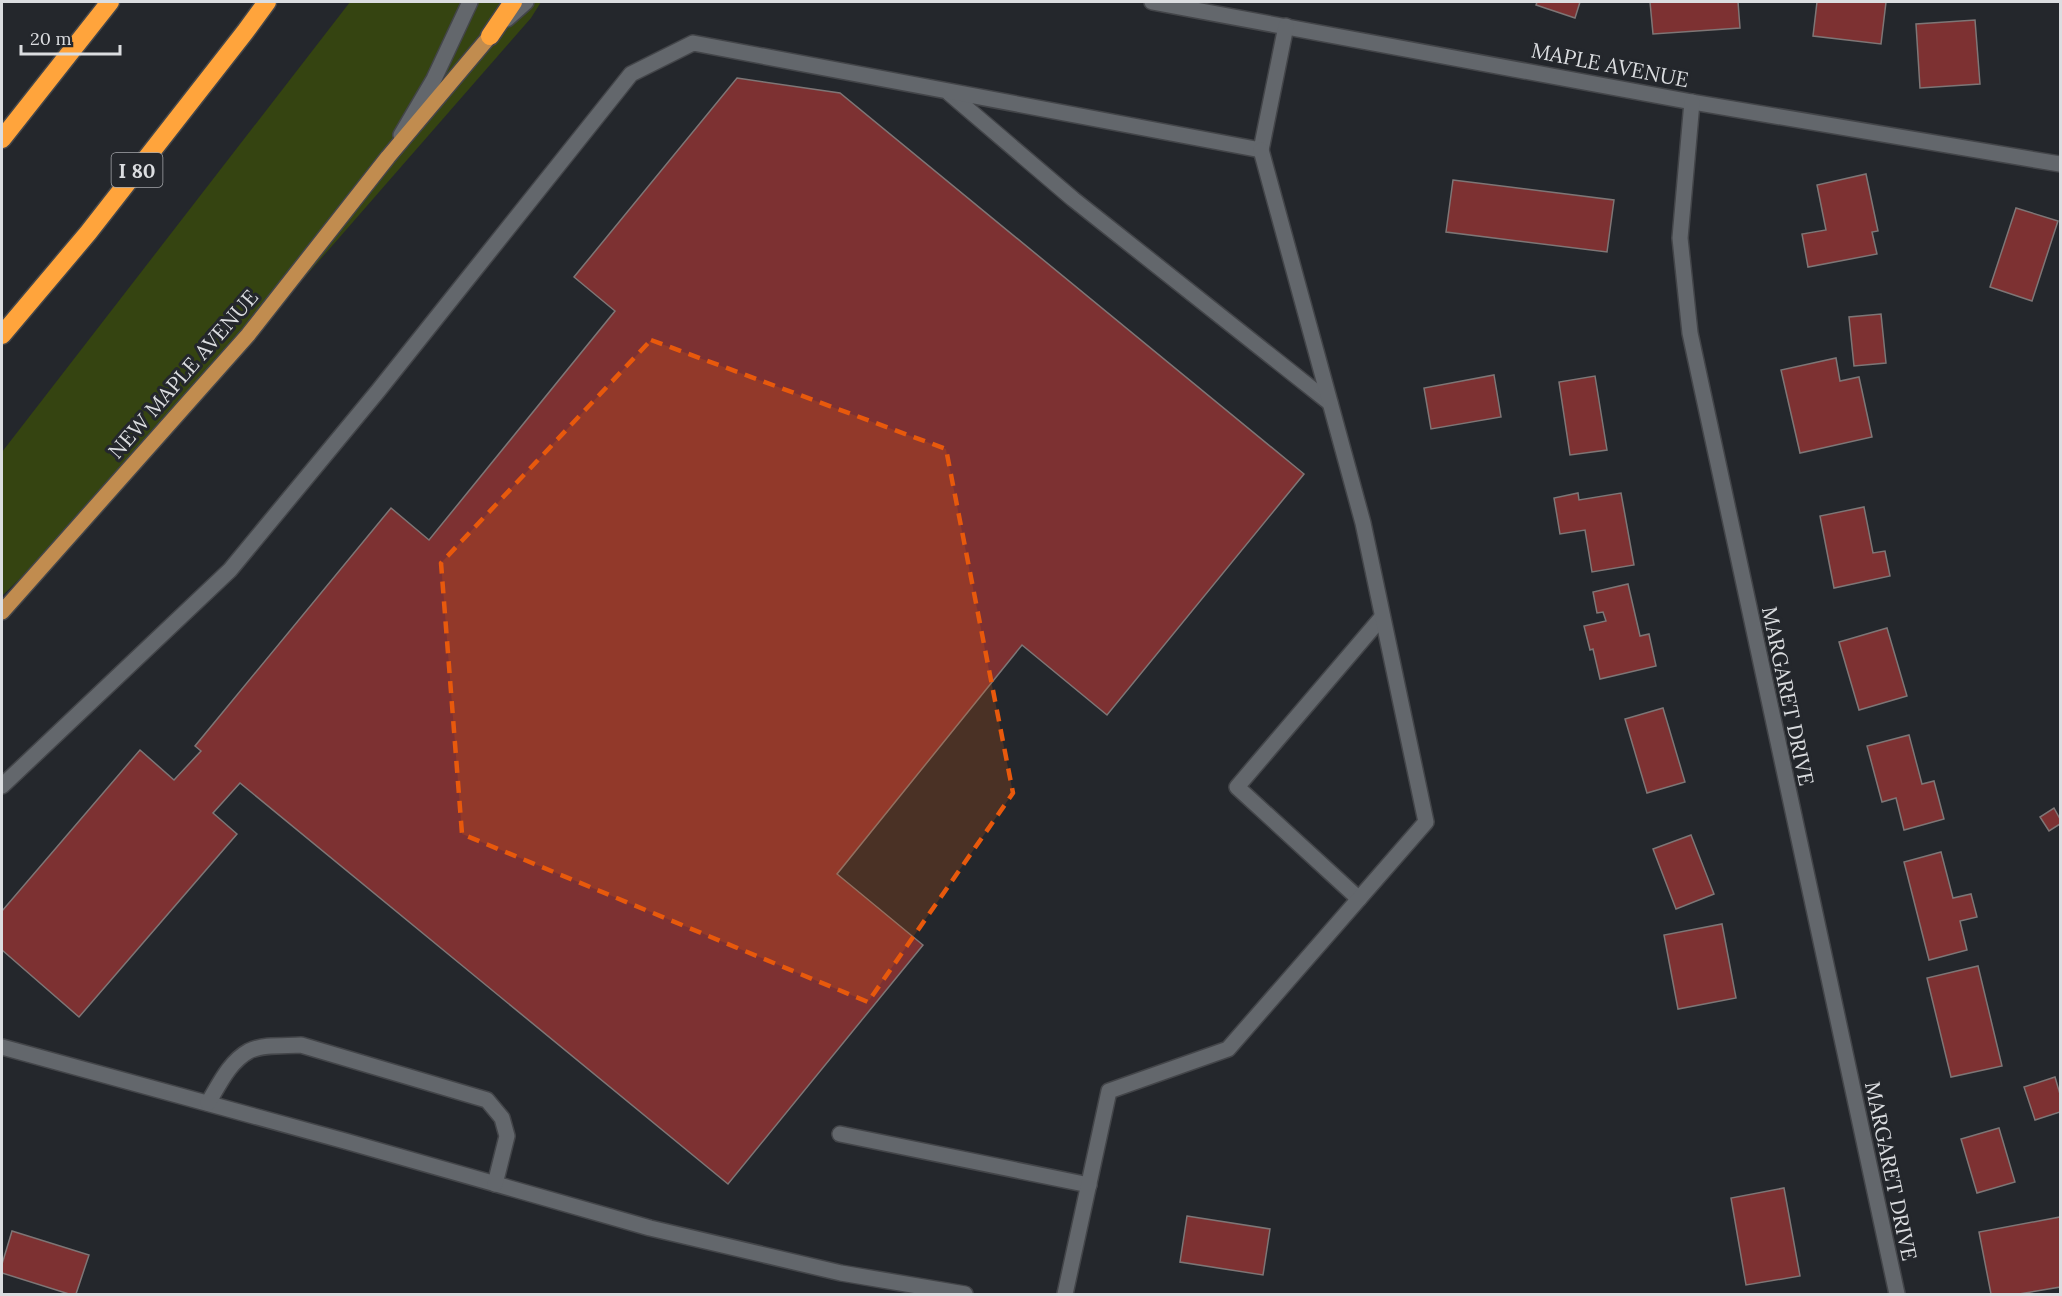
<svg xmlns="http://www.w3.org/2000/svg" width="2062" height="1296" font-family="Lora,serif">
<rect width="100%" height="100%" fill="#24272c"/>
<path fill="#354411" d="M350,2h191l-10,16 -364,417 -165,161v-144z"/>
<g fill="#7d3132" stroke="#7e7676" stroke-width="1.5">
<path d="M1537,2h43l-5,16 -39,-13z"/>
<path d="M1650,2h88l2,26 -87,6z"/>
<path d="M1817,2h69l-5,42 -68,-8z"/>
<path d="M1975,20l5,64 -60,4 -4,-64z"/>
<path d="M737,78l103,15 464,381 -197,241 -85,-70 -185,229 86,71 -195,239 -488,-401 -27,30 24,21 -158,183 -77,-67v-39l138,-161 34,30 27,-29 -6,-5 196,-238 38,32 186,-229 -41,-34z"/>
<path d="M1866,174l12,57 -6,1 5,22 -69,13 -6,-33 24,-4 -9,-45z"/>
<path d="M1453,180l161,20 -7,52 -161,-20z"/>
<path d="M2016,208l42,13 -26,80 -42,-14z"/>
<path d="M1881,314l5,49 -32,3 -5,-49z"/>
<path d="M1836,358l4,23 19,-4 13,60 -72,16 -19,-83z"/>
<path d="M1494,375l7,42 -70,12 -7,-41z"/>
<path d="M1595,376l12,74 -37,5 -11,-73z"/>
<path d="M1578,493l1,7 42,-7 13,72 -42,7 -7,-42 -25,4 -6,-36z"/>
<path d="M1864,507l9,46 12,-2 5,25 -56,12 -14,-72z"/>
<path d="M1628,584l12,52 9,-2 7,32 -56,13 -7,-30 -3,1 -6,-24 22,-5 -3,-9 -6,1 -4,-21z"/>
<path d="M1887,628l20,68 -48,14 -20,-68z"/>
<path d="M1663,708l22,74 -38,11 -22,-74z"/>
<path d="M1909,735l13,49 12,-3 10,38 -40,11 -8,-32 -14,4 -15,-56z"/>
<path d="M2054,808l6,11v5l-11,7 -9,-14z"/>
<path d="M1691,835l23,59 -38,15 -23,-60z"/>
<path d="M1941,852l12,46 18,-4 6,23 -17,4 7,29 -38,10 -25,-98z"/>
<path d="M1722,924l14,74 -58,11 -14,-74z"/>
<path d="M1978,966l24,100 -51,11 -24,-99z"/>
<path d="M2055,1077l5,17v18l-25,8 -11,-33z"/>
<path d="M1999,1128l16,54 -38,11 -16,-54z"/>
<path d="M1784,1188l16,88 -54,9 -15,-87z"/>
<path d="M1187,1216l83,13 -7,46 -83,-13z"/>
<path d="M2060,1217v70l-41,7h-28l-12,-62z"/>
<path d="M12,1231l77,24 -13,39h-7l-67,-21v-9z"/>
</g>
<g fill="none" stroke-linecap="round" stroke-linejoin="round">
<g stroke="#434549" stroke-width="18">
<g id="minor">
<path d="M1152,2l540,100 368,62"/>
<path d="M507,19l19,-17"/>
<path d="M949,93l124,106 257,204"/>
<path d="M1692,102l-12,136 10,95 207,961"/>
<path d="M401,135l33,-56 36,-77"/>
<path d="M2,786l228,-216 148,-179 253,-317 62,-31 568,107 25,-124"/>
<path d="M1359,899l-122,-112 145,-170"/>
<path d="M2,1047l343,94 305,87 191,45 124,21"/>
<path d="M208,1103c11,-18 21,-41 41,-52 14,-7 36,-5 52,-6l186,55 15,18 5,18 -12,48"/>
<path d="M840,1134l249,51"/>
<path d="M1065,1294l44,-203 119,-42 198,-227 -63,-299 -102,-373"/>
</g>
</g>
<g stroke="#434549" stroke-width="18">
<path id="major" d="M2,612l246,-277 140,-178 102,-121"/>
</g>
<g stroke="#434549" stroke-width="21">
<g id="highway">
<path d="M490,36l23,-34"/>
<path d="M2,139l108,-137"/>
<path d="M2,335l86,-102 157,-201 22,-30"/>
</g>
</g>
<use href="#minor" stroke="#63676c" stroke-width="15"/>
<use href="#major" stroke="#c18c4f" stroke-width="15"/>
<use href="#highway" stroke="#ffa43c" stroke-width="18"/>
</g>
<path fill="#e8590c" fill-opacity="0.2" stroke="#e8590c" stroke-width="4.5" stroke-dasharray="12 8" stroke-linejoin="round" d="M651,340l295,109 67,344 -145,209 -406,-168 -21,-271z"/>
<g text-anchor="middle" dominant-baseline="central" stroke-width="6" stroke-linejoin="round" paint-order="stroke">
<rect fill="#24272c" stroke="#a4a6aa" stroke-width="1.5" x="111.5" y="153" width="51" height="34" rx="4.5"/>
<g font-size="20" font-weight="bold" fill="#dbdde0">
<text x="137" y="170">I 80</text>
</g>
<g font-size="21" fill="#dbdde0" stroke="#24272c">
<text transform="translate(1610 65) rotate(11)">MAPLE AVENUE</text>
<text transform="translate(183 374) rotate(-49)">NEW MAPLE AVENUE</text>
<text transform="translate(1788 696) rotate(78)">MARGARET DRIVE</text>
<text transform="translate(1891 1171) rotate(78)">MARGARET DRIVE</text>
</g>
</g>
<rect width="2062" height="1296" fill="none" stroke="#dbdde0" stroke-width="6"/>
<path d="M21 45v9h99v-9" fill="none" stroke="#dbdde0" stroke-width="3"/>
<text x="30" y="45" font-size="18" fill="#dbdde0" stroke="#24272c" stroke-width="4.5" paint-order="stroke">20 m</text>
</svg>
